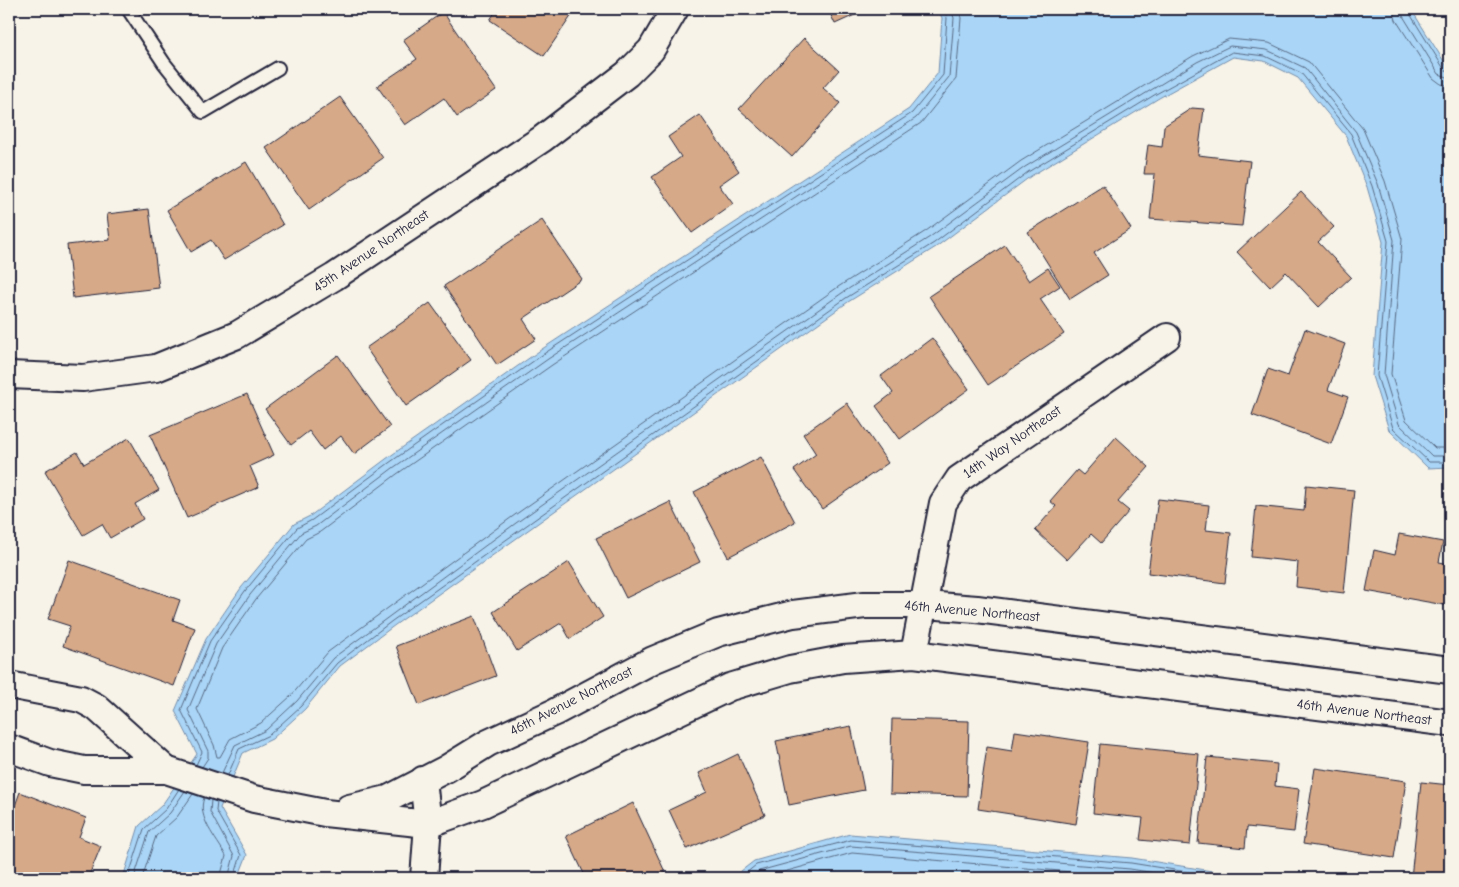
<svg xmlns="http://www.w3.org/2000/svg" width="1459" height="887" font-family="'Comic Neue',sans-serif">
<rect width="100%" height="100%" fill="#f7f3e8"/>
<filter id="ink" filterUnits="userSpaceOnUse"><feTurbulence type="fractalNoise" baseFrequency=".02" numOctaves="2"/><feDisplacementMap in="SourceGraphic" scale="10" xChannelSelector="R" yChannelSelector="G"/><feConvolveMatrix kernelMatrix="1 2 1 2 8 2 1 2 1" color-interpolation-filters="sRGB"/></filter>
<g filter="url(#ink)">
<g fill="#aad5f6" stroke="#748dab">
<path d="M938,9h473l39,62v396l-22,1 -39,-38 -17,-54 11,-134 -16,-55 -21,-51 -48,-58 -34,-17 -31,-4 -74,41 -128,78 -95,71 -88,55 -453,323 -55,41 -35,43 -33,30 -29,14 -23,55 27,47 -9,23h-115l16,-52 23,-21 35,-51 -22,-43 31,-72 35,-51 53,-64 16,-8 76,-57 156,-110 367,-240 29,-36 4,-55z"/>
<path d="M850,834l282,24 123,20h-523l22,-17z"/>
</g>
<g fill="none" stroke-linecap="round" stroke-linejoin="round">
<g stroke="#586a86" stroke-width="1">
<path d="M959,9l2,9 -5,61 -35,44 -369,242 -155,109 -77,58 -14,7 -50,60 -34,49 -25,61 17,36 3,12h3l10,-18 31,-16 30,-27 37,-44 184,-135 326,-230 88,-56 95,-70 172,-105 36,-17 40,4 40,19 54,67 22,52 17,58 -11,135 15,46 29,28h15"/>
<path d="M1393,9l3,11 37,58 8,6 9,2"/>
<path d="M1401,9l2,7 36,58 11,4"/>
<path d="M1407,9l37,60 6,3"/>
<path d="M196,765l6,-13 -21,-42 29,-69 35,-50 52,-63 15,-8 77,-57 156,-110 367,-240 31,-38 4,-57 -3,-9"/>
<path d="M202,767l6,-9v-7l-20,-41 28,-66 34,-49 51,-62 15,-7 77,-58 155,-109 368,-241 33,-41 5,-59 -3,-9"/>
<path d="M222,773l13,-28 31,-15 31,-29 36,-43 183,-135 326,-230 88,-56 95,-70 172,-105 33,-16 37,4 38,18 51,64 22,52 16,56 -10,135 15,49 33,32h18"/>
<path d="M228,775l11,-26 30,-14 32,-29 36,-43 55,-42 454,-323 88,-55 94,-71 128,-78 76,-42 33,4 36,17 50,61 21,52 16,55 -11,135 16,52 36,34h21"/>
<path d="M204,798c-8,19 13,41 22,58l-6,22"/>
<path d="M211,800l-1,12 24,44 -6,22"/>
<path d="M217,802l-1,9 25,44 -7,23"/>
<path d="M128,878l16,-49 22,-20 13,-20"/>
<path d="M134,878l15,-46 21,-19 15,-22"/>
<path d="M142,878l14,-42 21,-19 16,-23"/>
<path d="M740,878l16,-13 95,-25 280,23 93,15"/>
<path d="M750,878l9,-7 92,-25 279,23 56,9"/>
<path d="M762,878l90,-25 289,25"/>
</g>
</g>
<g fill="#d6a988" stroke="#22223b">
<path d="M497,9h79l-32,47 -54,-36z"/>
<path d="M828,9h40l-33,15z"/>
<path d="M443,12l53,78 -39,27 -13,-19 -39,27 -28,-39 40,-27 -14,-19z"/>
<path d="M804,38l35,32 -16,18 17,15 -48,54 -53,-48z"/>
<path d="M340,97l43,61 -74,52 -43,-62z"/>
<path d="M1192,108l12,1 -6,46 52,6 -8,65 -92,-7 5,-45h-11l4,-29 14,2 2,-21z"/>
<path d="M700,115l39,56 -20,14 14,19 -41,29 -40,-56 29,-20 -13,-20z"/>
<path d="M246,162l37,63 -59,35 -13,-20 -20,12 -24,-42z"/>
<path d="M1103,185l28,44 -37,24 14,22 -38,24 -42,-67z"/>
<path d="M1301,192l33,35 -16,15 33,35 -32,30 -33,-35 -16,15 -33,-35z"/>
<path d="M149,209l10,79 -86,10 -6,-53 43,-5 -3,-26z"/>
<path d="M542,220l40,59 -59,40 13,20 -39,26 -53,-79z"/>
<path d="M1005,245l24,36 19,-13 12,18 -20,13 24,35 -76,51 -59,-89z"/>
<path d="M430,303l41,57 -65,46 -40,-58z"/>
<path d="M1305,329l40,15 -17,46 20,7 -17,47 -79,-29 16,-46 20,7z"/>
<path d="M932,338l37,51 -69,50 -24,-33 17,-13 -12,-17z"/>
<path d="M338,355l52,72 -36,27 -13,-18 -18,14 -14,-19 -18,14 -26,-36z"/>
<path d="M247,394l27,61 -24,11 9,21 -72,31 -37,-83z"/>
<path d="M847,403l41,60 -66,46 -28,-39 22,-16 -13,-20z"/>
<path d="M1116,437l33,30 -31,35 11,9 -28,32 -10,-9 -24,26 -32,-30 21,-24 -6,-5 27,-31 6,5z"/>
<path d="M129,438l30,52 -24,14 8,15 -33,19 -8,-14 -19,11 -38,-64 32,-19 7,12z"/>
<path d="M761,457l34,65 -67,35 -34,-65z"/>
<path d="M1306,485l48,5 -10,103 -48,-6 2,-25 -47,-5 5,-51 48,5z"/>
<path d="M1158,499l51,6 -3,25 25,3 -6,50 -77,-10z"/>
<path d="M670,502l30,60 -74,36 -30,-60z"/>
<path d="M1399,534l44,8 -4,20 11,2v42l-84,-15 8,-41 21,5z"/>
<path d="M69,560l111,40 -7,20 22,8 -21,58 -111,-40 7,-20 -22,-7z"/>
<path d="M569,562l34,55 -33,22 -9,-16 -44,28 -24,-39z"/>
<path d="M474,616l22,60 -77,29 -23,-59z"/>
<path d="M892,719l77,2 -2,75 -77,-2z"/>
<path d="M851,726l13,64 -75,15 -13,-64z"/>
<path d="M1015,731l74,11 -13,82 -98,-15 9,-62 25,4z"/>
<path d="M1100,744l99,10 -9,91 -50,-5 3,-22 -50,-5z"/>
<path d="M738,754l27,61 -78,34 -18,-39 38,-18 -8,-19z"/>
<path d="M1207,757l70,7 -2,22 24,3 -5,43 -47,-5 -2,21 -47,-5z"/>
<path d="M1315,768l91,13 -12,77 -91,-14z"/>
<path d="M1421,782l29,3v93h-39z"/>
<path d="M20,792l66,26 -7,19 22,9 -13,32h-17l-7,-2 -1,2h-49l-5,-2v-54z"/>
<path d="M633,803l33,71 -9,4h-71l-20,-42z"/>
</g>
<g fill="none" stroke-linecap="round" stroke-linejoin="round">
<g stroke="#22223b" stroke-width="16">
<path id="lane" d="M128,9l36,54 39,49 75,-44"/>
</g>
<g stroke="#22223b" stroke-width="30">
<g id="street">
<path d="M9,375l74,3 73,-10 81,-33 97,-58 208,-138 85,-65 24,-24 24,-41"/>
<path d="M914,654l29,-151 16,-24 208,-142"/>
<path d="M9,685l72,14 15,8 70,63"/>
<path d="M9,748l41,15 34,7h82l88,29 71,14 103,11 55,-20 247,-117 60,-18 53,-10 71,-5 536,69"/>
<path d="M423,780l5,44 -4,54"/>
<path d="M349,808l39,-9 58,-30 42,-26 67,-31 98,-52 65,-27 75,-19 72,-9h60l52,4 473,61"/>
</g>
</g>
<use href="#lane" stroke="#f7f3e8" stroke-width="12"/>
<use href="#street" stroke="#f7f3e8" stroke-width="26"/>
</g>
</g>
<g text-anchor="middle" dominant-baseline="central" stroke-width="4" stroke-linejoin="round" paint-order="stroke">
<g font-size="14" fill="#22223b" stroke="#f7f3e8">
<text transform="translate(371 251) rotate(-34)">45th Avenue Northeast</text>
<text transform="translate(1012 442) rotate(-35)">14th Way Northeast</text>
<text transform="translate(972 611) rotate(5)">46th Avenue Northeast</text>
<text transform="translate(571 701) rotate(-27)">46th Avenue Northeast</text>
<text transform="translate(1364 712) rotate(7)">46th Avenue Northeast</text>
</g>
</g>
<rect width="1459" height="887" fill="none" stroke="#f7f3e8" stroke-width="30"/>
<rect x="15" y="15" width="1429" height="857" fill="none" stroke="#22223b" stroke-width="2" filter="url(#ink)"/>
</svg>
